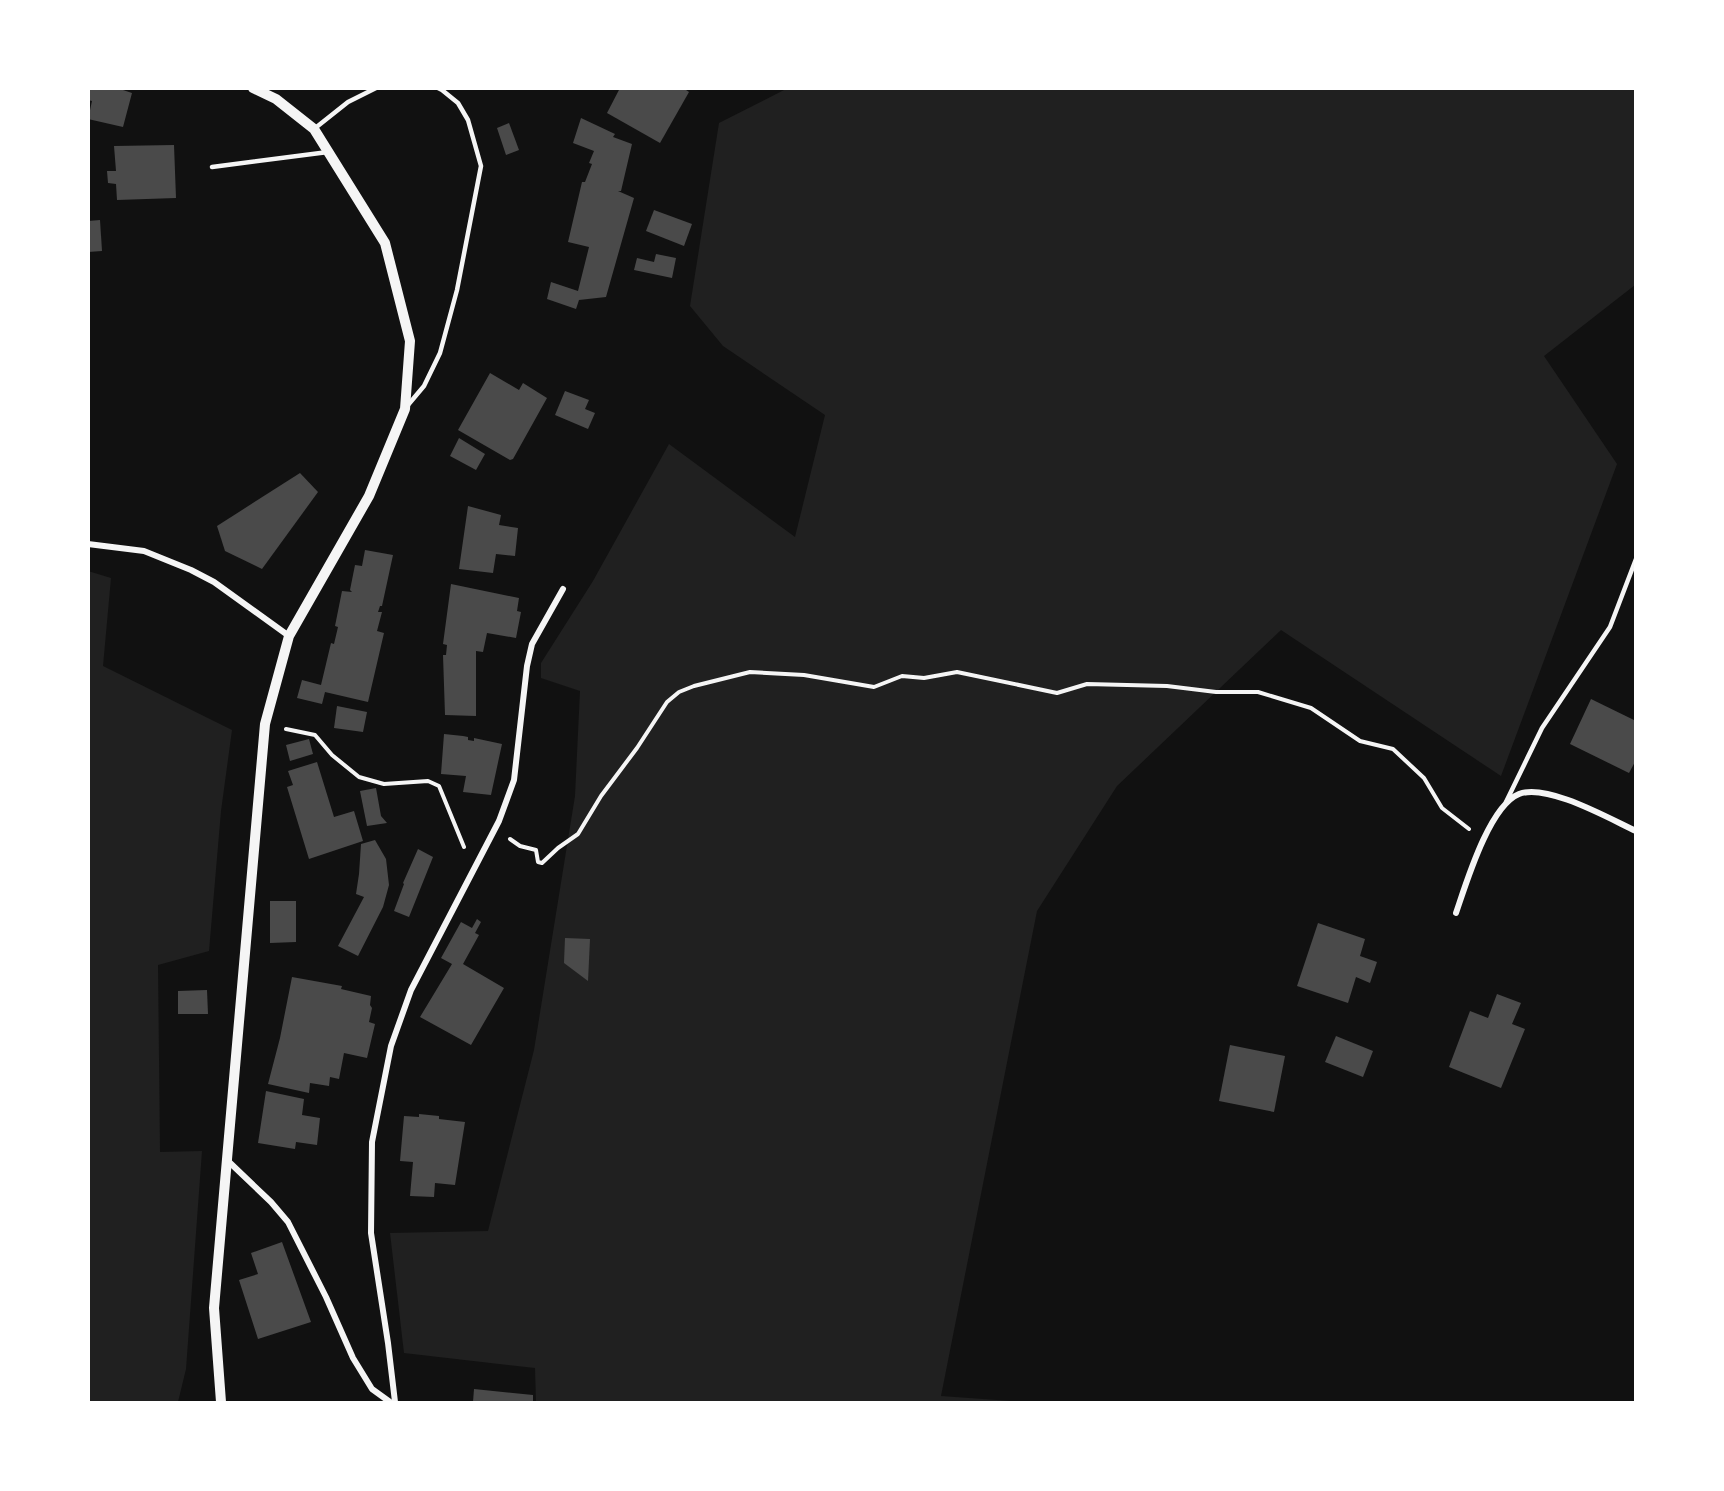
<svg xmlns="http://www.w3.org/2000/svg" width="1724" height="1491" font-family="'Alegreya Sans',sans-serif">
<rect width="100%" height="100%" fill="#111"/>
<g fill="#202020">
<path d="M788,88l847,1v196l-91,71 73,108 -116,312 -220,-146 -164,156 -80,125 -96,485 84,6h-489l-1,-34 -131,-15 -14,-120 98,-2 46,-181 41,-254 5,-105 -39,-13v-15l52,-82 76,-137 126,93 30,-122 -102,-69 -33,-40 29,-183z"/>
<path d="M88,571l23,7 -8,88 129,64 -11,81 -12,140 -51,14 2,187 42,-1 -16,218 -8,33h-89z"/>
</g>
<g fill="#4a4a4a">
<path d="M88,88h35v2l9,3 -9,34 -35,-8 4,-18 -4,-1z"/>
<path d="M620,88h63l6,4 -29,51 -53,-30z"/>
<path d="M581,118l34,16 -2,3 19,7 -11,47h-3l16,7 -28,99 -27,3 -3,9 -29,-10 4,-17 27,9 11,-44 -21,-5 14,-60h3l7,-18 -3,-1 5,-12 -21,-8z"/>
<path d="M509,123l10,27 -13,5 -9,-27z"/>
<path d="M174,145l2,53 -59,2 -1,-16 -8,-1 -1,-12h9l-2,-25z"/>
<path d="M654,210l38,14 -8,22 -38,-15z"/>
<path d="M100,220l2,31 -14,1v-31z"/>
<path d="M656,254l20,4 -4,20 -38,-8 3,-12 17,4z"/>
<path d="M490,373l29,17 4,-7 24,15 -34,61 -3,1 -52,-30z"/>
<path d="M565,391l24,9 -4,9 10,4 -7,16 -33,-14z"/>
<path d="M459,438l26,16 -9,16 -26,-14z"/>
<path d="M300,473l18,19 -56,77 -37,-18 -8,-25z"/>
<path d="M468,506l33,9 -2,10 19,3 -3,28 -19,-2 -3,19 -34,-4z"/>
<path d="M365,550l28,5 -11,51h-2l-2,6h4l-5,19 7,2 -16,69 -43,-10 -3,12 -25,-6 5,-18 19,5 10,-42 3,1 4,-17 -3,-1 7,-35 10,1 -2,-2 5,-25 7,1z"/>
<path d="M451,584l68,14 -2,13 4,1 -5,26 -29,-5 -4,19 -7,-1v65l-31,-1 -2,-60h3l1,-10 -4,-1z"/>
<path d="M1591,699l45,22v39l-7,13 -59,-29z"/>
<path d="M337,706l30,6 -4,20 -29,-4z"/>
<path d="M444,734l19,2 5,1v3l6,1v-3l28,6 -11,51 -28,-3 3,-16 -25,-2z"/>
<path d="M309,739l4,15 -23,7 -4,-16z"/>
<path d="M317,762l17,55 20,-6 9,30 -54,18 -22,-72 6,-2 -5,-14z"/>
<path d="M376,788l5,28 6,7 -20,3 -7,-35z"/>
<path d="M375,840l11,19 3,26 -6,22 -25,49 -20,-10 26,-49 -8,-3 3,-20 2,-30z"/>
<path d="M418,849l15,8 -24,60 -15,-6 10,-27 -1,-1z"/>
<path d="M270,901h26v41l-26,1z"/>
<path d="M477,919l4,3 -6,11 4,2 -16,29 41,24 -33,57 -51,-28 32,-53 -11,-6 20,-36 11,6z"/>
<path d="M1318,923l47,16 -5,17 17,6 -7,21 -14,-6 -8,26 -51,-17z"/>
<path d="M565,938l25,1 -2,42 -24,-18z"/>
<path d="M292,977l50,9 -1,3 30,7 -1,9 2,3 -3,14 6,2 -8,34 -23,-5 -5,26 -9,-2 -1,9 -19,-3 -1,10 -41,-9 12,-46z"/>
<path d="M207,990l1,24h-30v-23z"/>
<path d="M1497,994l24,9 -9,21 13,5 -24,59 -52,-21 21,-56 18,7z"/>
<path d="M1336,1036l37,15 -10,26 -38,-15z"/>
<path d="M1230,1045l55,11 -11,56 -55,-11z"/>
<path d="M266,1091l38,8 -2,16 18,3 -3,27 -21,-3 -1,7 -37,-6z"/>
<path d="M419,1114l20,2v3l26,3 -10,63 -20,-2 -1,14 -24,-1 3,-34 -13,-1 4,-45 15,1z"/>
<path d="M282,1242l29,80 -53,17 -19,-59 19,-6 -7,-21z"/>
<path d="M474,1389l59,6v7h-60z"/>
</g>
<g fill="none" stroke-linecap="round" stroke-linejoin="round">
<g stroke="#f5f5f5" stroke-width="4">
<path d="M286,729l29,6 17,20 27,22 25,7 44,-3 11,5 25,61"/>
<path d="M510,839l10,7 16,4 2,12 4,1 16,-15 20,-14 23,-38 36,-48 30,-46 12,-10 15,-6 56,-14 54,3 70,12 28,-11 22,2 33,-6 100,21 30,-9 80,2 49,6h42l53,16 49,33 33,8 31,29 18,30 27,21"/>
</g>
<g stroke="#f5f5f5" stroke-width="4.5">
<path d="M314,129l34,-27 28,-14"/>
<path d="M212,167l116,-15"/>
<path d="M408,405l16,-19 16,-33 17,-63 24,-124 -13,-46 -10,-17 -16,-13 -4,-2"/>
<path d="M1506,802l36,-74 68,-101 26,-68"/>
</g>
<g stroke="#f5f5f5" stroke-width="6">
<path d="M88,544l56,7 47,19 23,12 75,54"/>
<path d="M1456,913c10,-29 33,-107 63,-119 28,-11 91,25 117,37"/>
<path d="M227,1160l44,42 17,20 38,75 27,61 19,31 18,13"/>
<path d="M395,1402l-7,-59 -17,-110 1,-91 19,-96 20,-56 88,-169 15,-41 13,-114 5,-22 31,-55"/>
</g>
<path stroke="#f5f5f5" stroke-width="10" d="M221,1402l-7,-94 51,-584 24,-88 80,-140 36,-87 5,-68 -25,-98 -71,-114 -38,-30 -23,-11"/>
</g>
<rect width="1724" height="1491" fill="none" stroke="#ffffff" stroke-width="180"/>
</svg>
